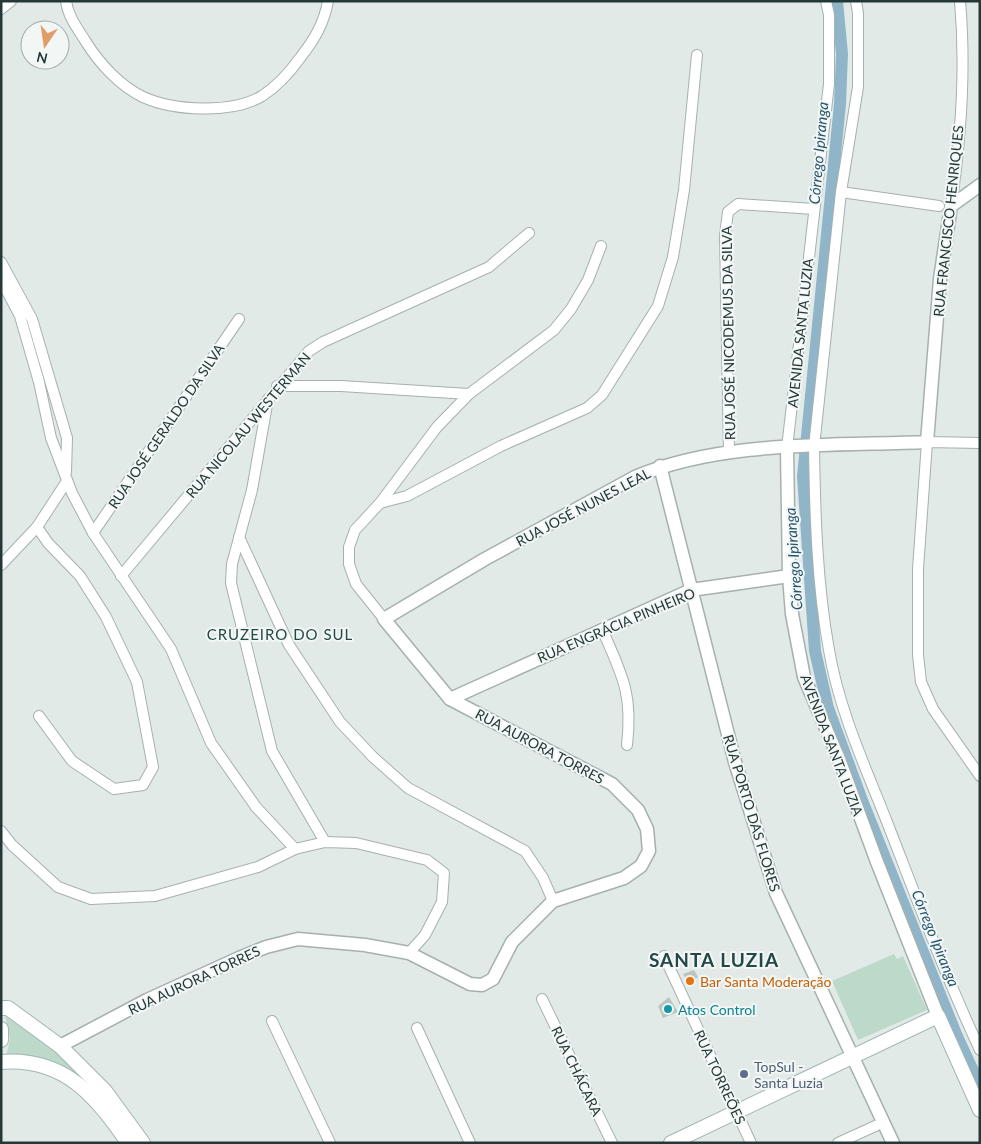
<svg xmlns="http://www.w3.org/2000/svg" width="981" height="1144" font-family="Lato,sans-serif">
<rect width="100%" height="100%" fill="#e2eae8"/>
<g fill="#bdd9ca">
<path d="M894,954l3,5 6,-3 24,54 -69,30 -26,-59z"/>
<path d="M5,1016l54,38 37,38 -90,-35 4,-18z"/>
</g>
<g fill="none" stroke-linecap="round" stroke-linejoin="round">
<path stroke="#90b5c9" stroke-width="12" d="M837,1l5,53 -2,50 -37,372 12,175 13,57 35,95 93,231 24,52"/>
</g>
<g fill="#b8c5c2">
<path d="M694,970l4,7 -9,7 -6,-10z"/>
<path d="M669,997l9,15 -15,6 -5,-12z"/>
</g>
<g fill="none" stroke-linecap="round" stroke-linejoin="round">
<g stroke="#a5b1af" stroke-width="12">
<g id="minor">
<path d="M66,1c2,16 12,28 20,41 13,21 34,44 57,55 31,14 89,17 119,-1 14,-9 28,-24 38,-38 14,-18 24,-34 28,-57"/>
<path d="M856,1l2,12v74l-17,105 -27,255c1,67 3,137 15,203 10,60 36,116 58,172 30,77 58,153 93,228"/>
<path d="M1,9l10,-8"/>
<path d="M841,192l98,14"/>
<path d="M951,206c10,-67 15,-137 9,-205"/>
<path d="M1,262l31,57 35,119 -1,34"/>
<path d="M1,280l19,36 19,66 12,56 21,55 21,40 78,116 40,94 45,64 39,42"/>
<path d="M277,386h64l128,8"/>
<path d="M268,399l-16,91 -20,74 -1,19 41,168 53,91"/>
<path d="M980,443l-53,-1 -9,127v86l3,27 12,27 47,67"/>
<path d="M787,448l42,-364v-69l-3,-14"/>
<path d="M729,453l-4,-219 3,-22 10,-8 76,5"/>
<path d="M380,503l27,-7 94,-50 86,-38 15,-13 56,-89 15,-49 11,-67 13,-135"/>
<path d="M37,527l11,16 32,33 26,41 31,65 16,85 -10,18 -29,4 -42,-28 -33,-45"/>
<path d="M93,533l146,-214"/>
<path d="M239,537l50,108 51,77 33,35 35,31 117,63 18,27 10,23"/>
<path d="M1,565l36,-38 30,-46"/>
<path d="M121,576l188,-225 14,-9 166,-75 40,-34"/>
<path d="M384,619l-28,-35 -7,-20v-17l6,-17 25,-27 57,-76 32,-33 85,-64 17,-21 17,-29 13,-34"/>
<path d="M602,629c20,46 31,64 25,116"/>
<path d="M1,831l11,14 46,42 33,12 64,-3 103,-29 37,-18 30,-7 31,1 71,17 17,13 -2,29 -17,33 -16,18"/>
<path d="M664,956l87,187"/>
<path d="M542,999l70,144"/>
<path d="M272,1021l58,122"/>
<path d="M417,1028l53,115"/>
<path d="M838,1143l46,-21"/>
</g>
</g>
<g stroke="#a5b1af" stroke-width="15">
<g id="tertiary">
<path d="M787,448l2,128 3,38 12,63 35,82 38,103 61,154"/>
<path d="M660,466l75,296 41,131 117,250"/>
<path d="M450,699l241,-109 98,-14"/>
<path d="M60,1046l87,-46 92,-42 27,-11 32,-8 67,6 44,8 61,31 12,1 11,-6 19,-37 41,-41 71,-23 17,-12 8,-15 -2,-22 -9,-19 -26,-26 -162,-85 -66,-80 101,-60 150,-82c87,-37 199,-31 292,-35l13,-163 11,-73 29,-21"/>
</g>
</g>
<g stroke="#a2b5b2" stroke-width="16">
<g id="secondary">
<path d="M1,1008h7l52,38 45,45 38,52"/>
<path d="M1,1029v11"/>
<path d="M1,1062c62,-5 95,33 127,81"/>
<path d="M671,1143l267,-127 42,94"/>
</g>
</g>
<use href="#minor" stroke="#fff" stroke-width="10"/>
<use href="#tertiary" stroke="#fff" stroke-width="12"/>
<use href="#secondary" stroke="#fff" stroke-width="14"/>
</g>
<circle fill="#e8710a" stroke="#f2f7f6" stroke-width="2" cx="690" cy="981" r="5"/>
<circle fill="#0f9aa8" stroke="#f2f7f6" stroke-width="2" cx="668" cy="1009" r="5"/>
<circle fill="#5c6f8a" stroke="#f2f7f6" stroke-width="2" cx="744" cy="1074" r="5"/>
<g text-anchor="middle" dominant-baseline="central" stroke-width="4" stroke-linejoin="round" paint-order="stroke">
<g font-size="14" fill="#243937" stroke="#f2f7f6">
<text transform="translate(948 221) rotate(-84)">RUA FRANCISCO HENRIQUES</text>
<text transform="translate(728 333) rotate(-91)">RUA JOSÉ NICODEMUS DA SILVA</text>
<text transform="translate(800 333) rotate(-84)">AVENIDA SANTA LUZIA</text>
<text transform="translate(248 425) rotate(-50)">RUA NICOLAU WESTERMAN</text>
<text transform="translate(166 426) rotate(-56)">RUA JOSÉ GERALDO DA SILVA</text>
<text transform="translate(583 507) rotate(-28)">RUA JOSÉ NUNES LEAL</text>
<text transform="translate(616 625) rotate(-23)">RUA ENGRÁCIA PINHEIRO</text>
<text transform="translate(832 745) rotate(69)">AVENIDA SANTA LUZIA</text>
<text transform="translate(540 746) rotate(28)">RUA AURORA TORRES</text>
<text transform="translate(752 813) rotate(73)">RUA PORTO DAS FLORES</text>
<text transform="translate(194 980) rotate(-25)">RUA AURORA TORRES</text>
<text transform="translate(577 1071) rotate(64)">RUA CHÁCARA</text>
<text transform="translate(720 1077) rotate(65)">RUA TORREÕES</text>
</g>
<g font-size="14" fill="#c56008" stroke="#f2f7f6" text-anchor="start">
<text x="700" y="981">Bar Santa Moderação</text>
</g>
<g font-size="14" fill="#0d838f" stroke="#f2f7f6" text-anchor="start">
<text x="678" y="1009">Atos Control</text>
</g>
<g font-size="14" fill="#4e5e75" stroke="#f2f7f6" text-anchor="start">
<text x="754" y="1066">TopSul -<tspan x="754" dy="16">Santa Luzia</tspan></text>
</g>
<g font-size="15" font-style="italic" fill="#26546e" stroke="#f2f7f6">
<text transform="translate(818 153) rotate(-85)">Córrego Ipiranga</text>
<text transform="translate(793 559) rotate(-94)">Córrego Ipiranga</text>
<text transform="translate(936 938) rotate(68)">Córrego Ipiranga</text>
</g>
<g font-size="15" letter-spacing="1" fill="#234947" stroke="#f2f7f6">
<text x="280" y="634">CRUZEIRO DO SUL</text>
</g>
<g font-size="19" font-weight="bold" letter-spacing="1" fill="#234947" stroke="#f2f7f6">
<text x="714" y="959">SANTA LUZIA</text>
</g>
</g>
<rect width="981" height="1144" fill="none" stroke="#243937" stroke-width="5"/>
<g transform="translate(45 45) rotate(193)"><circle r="24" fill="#f2f7f6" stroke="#a0abaa"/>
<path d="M0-4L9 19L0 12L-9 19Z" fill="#e19d69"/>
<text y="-8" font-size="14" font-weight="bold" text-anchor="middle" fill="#243937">N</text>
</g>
</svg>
